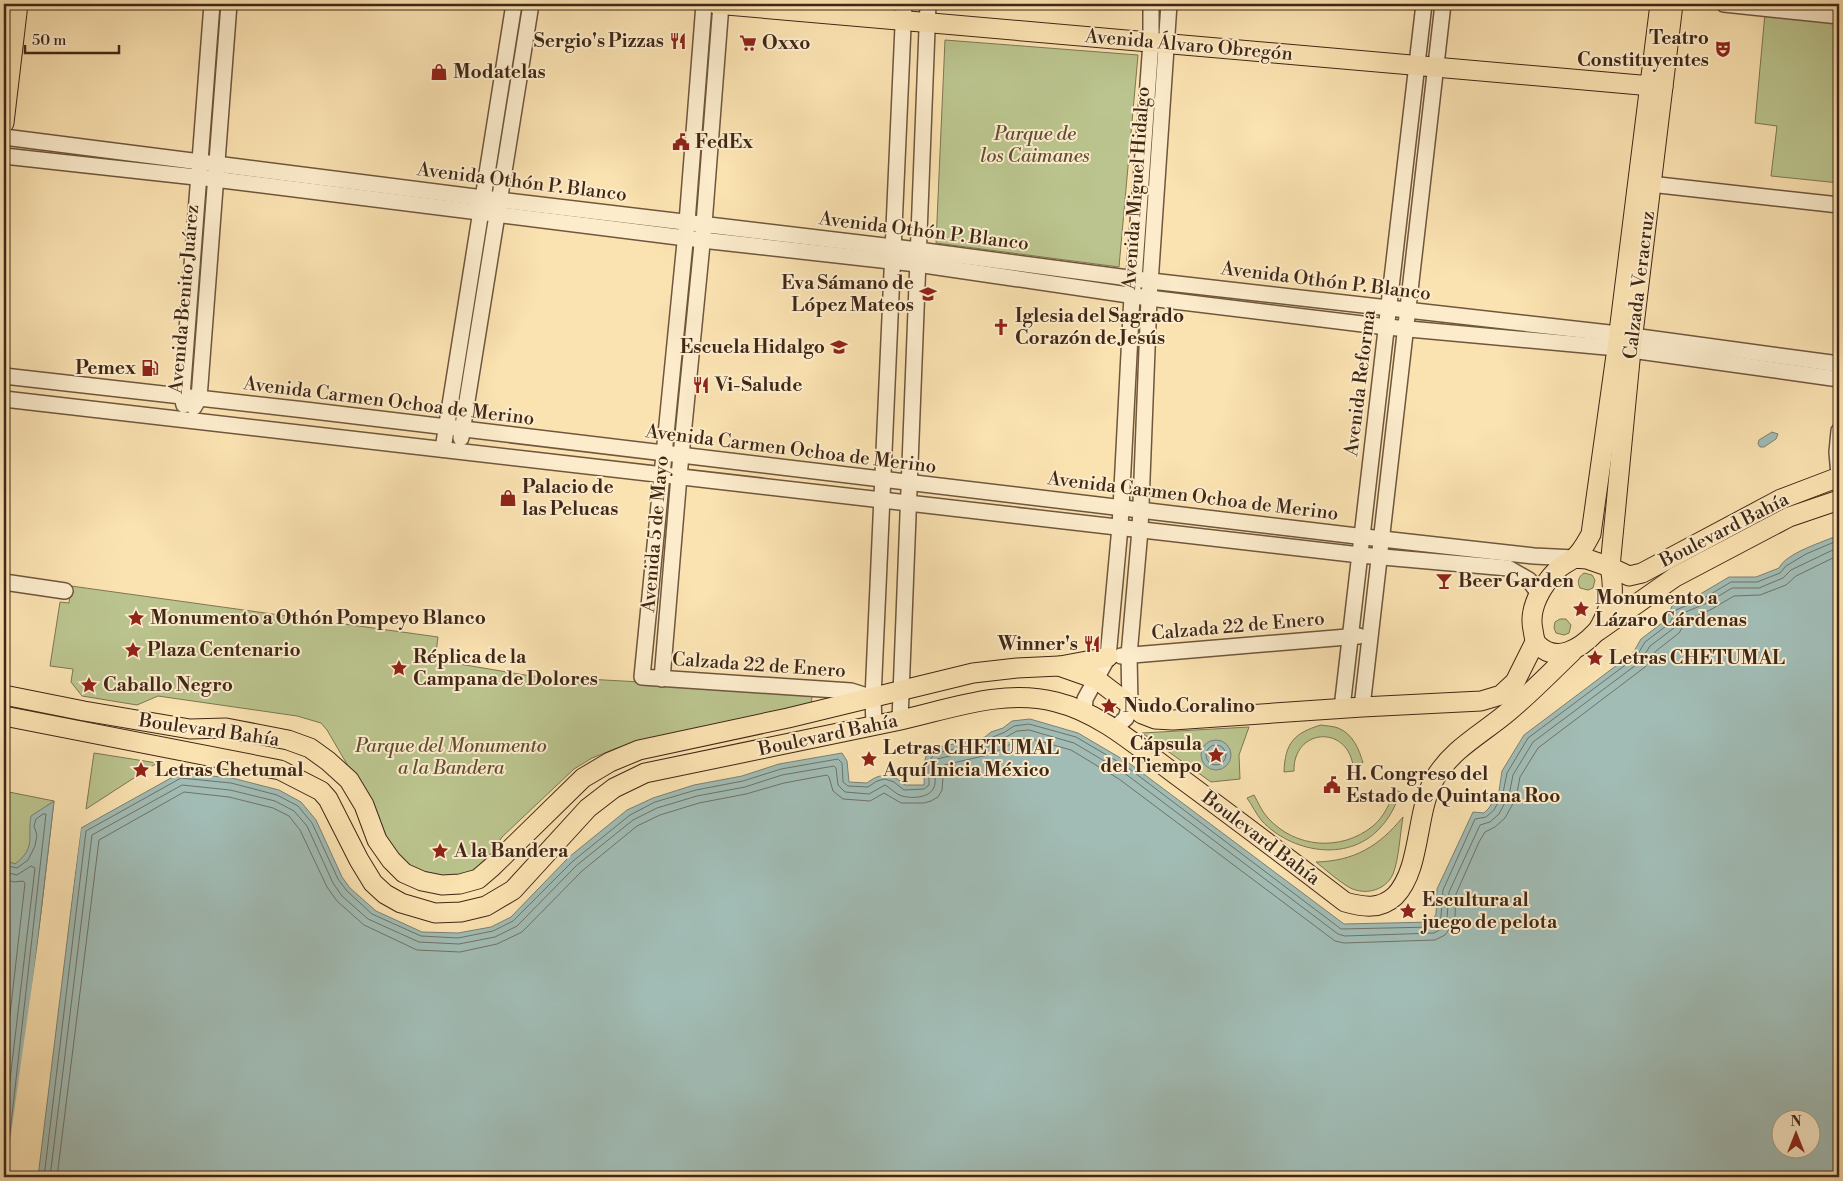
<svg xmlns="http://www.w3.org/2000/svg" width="1843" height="1181" font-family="'Libre Bodoni',serif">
<rect width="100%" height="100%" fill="#fbe2b1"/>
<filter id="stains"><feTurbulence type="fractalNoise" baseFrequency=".004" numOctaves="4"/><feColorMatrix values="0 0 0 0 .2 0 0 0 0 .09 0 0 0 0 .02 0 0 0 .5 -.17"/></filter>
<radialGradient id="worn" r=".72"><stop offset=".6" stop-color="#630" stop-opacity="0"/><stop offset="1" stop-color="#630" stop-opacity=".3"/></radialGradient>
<g fill="#bbc48e" stroke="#7e7652">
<path d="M1765,13l74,7v163l-68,-7 6,-50 -22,-3z"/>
<path d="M945,40l193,15 -19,212 -183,-24z"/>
<path d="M1584,573l8,2 3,5 -2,8 -5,2 -8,-2c-3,-6 -2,-11 4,-15z"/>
<path d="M71,586l367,51 -3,23 96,16 275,15 6,6 -1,8 -194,43 -25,10 -18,11 -72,68 -10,15 -16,17 -19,7h-12l-16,-1 -16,-7 -8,-5 -15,-17 -18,-39 -45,-77 -6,-7 -24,-7 -139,-20 -21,9 -55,-9 -11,-14 2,-13 -23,-3 10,-64 9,1z"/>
<path d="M1560,619h6l5,6 -2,8 -5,2 -8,-2 -2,-5 1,-6z"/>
<path d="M1321,725c5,1 12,1 17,3 15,6 21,21 25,35l-10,2c-7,-41 -60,-36 -59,6l-10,1c1,-29 10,-39 37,-47z"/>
<path d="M1249,727l-10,28 1,24 -29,3 -69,-49z"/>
<path d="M94,753l63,10 -71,46z"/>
<path d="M1395,790l6,2c-6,14 -11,26 -22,37 -32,34 -88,23 -117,-8 -6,-7 -10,-16 -15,-23l7,-3c4,7 8,17 14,23 27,30 73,34 105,8 11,-9 17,-23 22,-36z"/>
<path d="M4,791l50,10 -44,376h-6z"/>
<path d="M1403,817c-3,17 -4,42 -10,57 -8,18 -31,22 -46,12 -11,-7 -21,-16 -31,-24 39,-1 63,-16 87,-45z"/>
</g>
<g fill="#a1bcb5" stroke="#7a8075" fill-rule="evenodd">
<path d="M1772,432l6,2 -2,5 -12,8h-4l-2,-3 1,-4z"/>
<path d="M1839,535v642h-1801l43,-349 99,-55 52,5 47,12 22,12 15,18 26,57 8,11 26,23 46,21 36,1 33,-6 20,-10 58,-60 58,-47 26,-12 41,-13 48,-9 37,-12 63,-11 5,8 2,21 18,1c14,-11 25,-10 38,2h19c1,-13 -3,-26 7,-36l54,-12 6,-5 12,-4 9,-7 18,-2 48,14 51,30 215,161 88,-2 4,-8 1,-25 36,-77 11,1 5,-5 10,-17 3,-20 22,-36 109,-82 8,-14 25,-19 6,-14 30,-13 27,-16h27l23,-9c7,-15 44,-26 60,-33zM1780,1118h30v30h-30z"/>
<circle cx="1216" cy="755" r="15"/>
<path d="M54,801l-44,376h-6v-317l11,4c22,-17 12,-27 16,-48z"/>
</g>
<g fill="#fbe2b1">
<path d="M82,824l-1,4 -26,193 24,-194z"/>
<path d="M51,849l-39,328h-7z"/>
</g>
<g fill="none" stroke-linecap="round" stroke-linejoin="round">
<g stroke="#707266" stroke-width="1">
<circle cx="1216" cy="755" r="10"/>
<path d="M4,865l13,3 11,-8 7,-14 2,-11 -3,-9 2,-7 7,-5h3l-41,363"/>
<path d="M4,872l13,3 14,-9 4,2 -31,263"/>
<path d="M4,879l10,3 9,-1 2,2 -21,184"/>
<path d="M44,1177l42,-346 95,-53 50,5 46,12 21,11 14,17 26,56 9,12 25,23 49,22 37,2 35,-7 20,-10 60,-60 57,-46 25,-13 41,-12 47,-9 38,-12 57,-10 4,4 1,19 5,4 20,1 9,-6 8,-2 9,3 10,8 20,-1 5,-4v-23l5,-8 52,-13 7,-4 12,-5 9,-6 15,-2 47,13 51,30 214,162 92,-2 4,-3 4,-8 2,-26 32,-71 11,-2 8,-7 9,-17 4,-20 21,-35 108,-81 9,-15 25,-19 6,-13 28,-12 27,-16h26l23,-9 6,-7 20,-12 33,-14"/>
<path d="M50,1177l42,-342 90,-50 48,5 45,11 19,10 13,15 26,57 9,13 26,23 51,23 40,2 36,-7 22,-11 60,-61 56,-45 24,-12 40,-12 48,-9 37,-12 52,-9 2,2 2,17 7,7 24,2 16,-9c6,3 10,9 17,11 11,3 32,2 33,-13 1,-8 -2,-17 2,-24l51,-12 29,-16 12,-1 45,13 49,29 215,162 7,2 89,-3 7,-4 6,-11 2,-26 31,-67 10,-3 9,-8 10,-19 4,-20 20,-33 107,-80 10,-16 24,-18 7,-14 26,-11 25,-15h27l24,-10 8,-8 48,-23"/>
<path d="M57,1177l42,-337 85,-48 45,5 44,11 16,8 11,14 27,57 10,14 27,24 53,25 43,2 37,-8 25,-12 60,-61 55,-45 23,-11 39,-12 47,-9 38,-11 43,-8 2,2 4,14 10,8 27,2 14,-8 17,10h23l7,-2 7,-4 4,-7 2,-25 48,-11 28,-15 8,-1 43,12 48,29 216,162 9,2 91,-3 10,-5 8,-11 2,-8 1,-22 23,-52 6,-10 10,-5 10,-9 11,-20 4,-21 18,-29 107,-81 11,-16 23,-18 8,-13 23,-10 24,-14 26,-1 26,-10 10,-9 43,-21"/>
</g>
<g stroke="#6f563d" stroke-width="18">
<g id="minor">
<path d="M704,4l-17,218 -45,455 209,14 22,7"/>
<path d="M1724,4l115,12"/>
<path d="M4,137l479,61 435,52 233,31 467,53 221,30"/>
<path d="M4,156l210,23 488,61 215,24 232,34 238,29 230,21 222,31"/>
<path d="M1641,183l198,22"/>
<path d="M4,376l301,34 1077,129 152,17 40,2"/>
<path d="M4,399l1356,156 148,13 21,12 10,14"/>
<path d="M184,405l-2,-9 30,-392"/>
<path d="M194,407l5,-9 30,-394"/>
<path d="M1839,431l-2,21 2,24"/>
<path d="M461,438l70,-434"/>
<path d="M443,449l71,-445"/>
<path d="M4,582l61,9"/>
<path d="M1121,656l238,-20"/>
<path d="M662,679l17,-203 25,-252 17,-220"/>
<path d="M1362,707l81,-703"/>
<path d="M1342,708l82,-704"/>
<path d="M1084,713l1,-14 23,-42 12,-130 12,-231 2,-17 17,-237v-38"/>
<path d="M900,720l28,-716"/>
<path d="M874,725l-1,-27 31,-694"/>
<path d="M1114,729l12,-11 4,-13 -1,-50 11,-125 9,-232 20,-294"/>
</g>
</g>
<g stroke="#402716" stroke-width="21">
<g id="major">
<path d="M715,4l948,83"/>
<path d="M1673,4l-42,346 -21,217 19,9 13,-3 139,-74 58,-22"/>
<path d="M4,123l14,-119"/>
<path d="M1574,558l13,1 23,8c2,10 3,21 2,31 -2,7 -11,29 -16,34 -16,17 -40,32 -59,12 -3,-4 -3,-9 -4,-14 -5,-22 9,-45 25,-61 4,-4 10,-7 15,-10 9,-7 13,-16 18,-25l26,-186 43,-344"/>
<path d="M1598,631l77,-54 114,-60 50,-17"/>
<path d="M1060,666l48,-9"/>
<path d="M4,695l80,16 106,18 36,-1 62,12 22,8 18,13 21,19 15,25 13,35 14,20 13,13 18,8 20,4 18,-1 18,-5 14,-12 91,-89 27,-16 29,-12 149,-32 185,-45 44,-5 42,-2 37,13 46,35 13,5 18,1 189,-13 119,-6 20,-6 14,-13 20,-40"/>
<path d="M4,716l276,54 41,21 7,8 31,61 14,23 12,11 16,9 34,10 26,-1 25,-6 27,-16 75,-82 26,-20 31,-15c84,-17 167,-35 251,-52 52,-11 106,-33 160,-19 45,11 82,45 119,72 57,42 114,85 170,128 18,5 35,8 50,-6 27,-28 20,-85 40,-118 18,-30 47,-44 73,-66 23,-19 43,-40 64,-60"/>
</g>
</g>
<use href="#minor" stroke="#fceccc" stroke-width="15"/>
<use href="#major" stroke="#fbe2b1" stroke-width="19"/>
</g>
<defs>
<g id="restaurant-bare" transform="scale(1.35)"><path d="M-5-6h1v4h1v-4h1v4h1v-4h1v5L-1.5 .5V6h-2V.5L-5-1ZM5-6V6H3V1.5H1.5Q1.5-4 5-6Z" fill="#8f2418" stroke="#fceccc" stroke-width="2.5" paint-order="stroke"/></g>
<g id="supermarket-bare" transform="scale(1.35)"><path d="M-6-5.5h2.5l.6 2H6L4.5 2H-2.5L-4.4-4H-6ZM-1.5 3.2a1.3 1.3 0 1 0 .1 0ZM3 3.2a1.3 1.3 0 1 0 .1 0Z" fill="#8f2418" stroke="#fceccc" stroke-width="2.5" paint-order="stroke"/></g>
<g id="theatre-bare" transform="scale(1.35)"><path d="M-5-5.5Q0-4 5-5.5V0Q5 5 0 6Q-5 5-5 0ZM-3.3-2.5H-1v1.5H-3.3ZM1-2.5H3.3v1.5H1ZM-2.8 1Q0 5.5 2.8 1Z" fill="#8f2418" stroke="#fceccc" stroke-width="2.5" paint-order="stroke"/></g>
<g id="shop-bare" transform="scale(1.35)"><path d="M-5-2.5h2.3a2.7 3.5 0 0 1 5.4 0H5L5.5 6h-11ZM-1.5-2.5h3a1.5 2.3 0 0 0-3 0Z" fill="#8f2418" stroke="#fceccc" stroke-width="2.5" paint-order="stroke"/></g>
<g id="civic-bare" transform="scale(1.35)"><path d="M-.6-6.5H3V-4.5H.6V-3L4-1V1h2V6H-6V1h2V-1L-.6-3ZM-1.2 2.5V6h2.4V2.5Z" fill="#8f2418" stroke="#fceccc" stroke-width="2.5" paint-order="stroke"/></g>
<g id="school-bare" transform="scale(1.35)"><path d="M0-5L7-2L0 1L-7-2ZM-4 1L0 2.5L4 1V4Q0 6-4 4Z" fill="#8f2418" stroke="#fceccc" stroke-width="2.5" paint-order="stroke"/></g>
<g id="church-bare" transform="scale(1.35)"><path d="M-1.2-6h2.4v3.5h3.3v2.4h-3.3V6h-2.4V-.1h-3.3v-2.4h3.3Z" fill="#8f2418" stroke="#fceccc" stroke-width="2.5" paint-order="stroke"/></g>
<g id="fuel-bare" transform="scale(1.35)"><path d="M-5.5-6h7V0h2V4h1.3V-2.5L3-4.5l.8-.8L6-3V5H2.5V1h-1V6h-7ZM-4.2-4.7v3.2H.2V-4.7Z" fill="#8f2418" stroke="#fceccc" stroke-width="2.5" paint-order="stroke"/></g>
<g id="bar-bare" transform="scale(1.35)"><path d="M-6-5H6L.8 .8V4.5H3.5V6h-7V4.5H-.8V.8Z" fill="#8f2418" stroke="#fceccc" stroke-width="2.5" paint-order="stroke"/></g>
<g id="sight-bare" transform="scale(1.35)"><path d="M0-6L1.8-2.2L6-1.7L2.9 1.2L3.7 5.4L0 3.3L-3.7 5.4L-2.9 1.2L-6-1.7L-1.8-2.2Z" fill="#8f2418" stroke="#fceccc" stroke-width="2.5" paint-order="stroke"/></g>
</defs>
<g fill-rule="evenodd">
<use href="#restaurant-bare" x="678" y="41"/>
<use href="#supermarket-bare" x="748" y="43"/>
<use href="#theatre-bare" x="1723" y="49"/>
<use href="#shop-bare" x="439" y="72"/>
<use href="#civic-bare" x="681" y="142"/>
<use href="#school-bare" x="928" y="294"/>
<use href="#church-bare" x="1001" y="327"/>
<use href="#school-bare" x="839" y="347"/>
<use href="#fuel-bare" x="150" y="368"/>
<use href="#restaurant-bare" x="701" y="385"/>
<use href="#shop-bare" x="508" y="498"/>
<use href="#bar-bare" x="1444" y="581"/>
<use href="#sight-bare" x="1581" y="609"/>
<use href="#sight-bare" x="136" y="618"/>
<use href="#restaurant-bare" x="1092" y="644"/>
<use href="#sight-bare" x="133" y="650"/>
<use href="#sight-bare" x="1595" y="658"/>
<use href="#sight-bare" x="399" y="668"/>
<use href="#sight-bare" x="89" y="685"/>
<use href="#sight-bare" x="1109" y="706"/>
<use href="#sight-bare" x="1216" y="755"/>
<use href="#sight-bare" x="869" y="759"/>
<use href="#sight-bare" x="141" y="770"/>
<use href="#civic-bare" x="1332" y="785"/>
<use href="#sight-bare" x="440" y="851"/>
<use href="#sight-bare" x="1408" y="911"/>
</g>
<g text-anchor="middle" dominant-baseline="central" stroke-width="4" stroke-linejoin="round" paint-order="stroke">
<g font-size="19" font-weight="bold" fill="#402716" stroke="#fceccc" text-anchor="start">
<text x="1709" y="38" text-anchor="end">Teatro<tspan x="1709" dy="22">Constituyentes</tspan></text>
<text x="664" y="41" text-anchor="end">Sergio's Pizzas</text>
<text x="762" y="43">Oxxo</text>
<text x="453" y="72">Modatelas</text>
<text x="695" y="142">FedEx</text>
<text x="914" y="283" text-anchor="end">Eva Sámano de<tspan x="914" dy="22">López Mateos</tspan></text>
<text x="1015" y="316">Iglesia del Sagrado<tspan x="1015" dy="22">Corazón de Jesús</tspan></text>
<text x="825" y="347" text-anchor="end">Escuela Hidalgo</text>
<text x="136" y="368" text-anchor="end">Pemex</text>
<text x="715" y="385">Vi-Salude</text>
<text x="522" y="487">Palacio de<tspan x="522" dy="22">las Pelucas</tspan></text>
<text x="1458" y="581">Beer Garden</text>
<text x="1595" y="598">Monumento a<tspan x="1595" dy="22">Lázaro Cárdenas</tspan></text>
<text x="150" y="618">Monumento a Othón Pompeyo Blanco</text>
<text x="1078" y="644" text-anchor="end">Winner's</text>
<text x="147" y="650">Plaza Centenario</text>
<text x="413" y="657">Réplica de la<tspan x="413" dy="22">Campana de Dolores</tspan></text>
<text x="1609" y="658">Letras CHETUMAL</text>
<text x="103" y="685">Caballo Negro</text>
<text x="1123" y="706">Nudo Coralino</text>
<text x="1202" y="744" text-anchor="end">Cápsula<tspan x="1202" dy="22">del Tiempo</tspan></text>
<text x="883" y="748">Letras CHETUMAL<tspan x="883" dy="22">Aquí Inicia México</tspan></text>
<text x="155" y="770">Letras Chetumal</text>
<text x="1346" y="774">H. Congreso del<tspan x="1346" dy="22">Estado de Quintana Roo</tspan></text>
<text x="454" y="851">A la Bandera</text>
<text x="1422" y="900">Escultura al<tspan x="1422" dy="22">juego de pelota</tspan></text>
</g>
<g font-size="19" fill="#402716" stroke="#fceccc">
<text transform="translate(1189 45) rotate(5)">Avenida Álvaro Obregón</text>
<text transform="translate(522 182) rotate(7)">Avenida Othón P. Blanco</text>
<text transform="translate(1136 188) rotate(-86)">Avenida Miguel Hidalgo</text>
<text transform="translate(924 231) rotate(7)">Avenida Othón P. Blanco</text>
<text transform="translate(1326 281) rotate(7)">Avenida Othón P. Blanco</text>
<text transform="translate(1639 285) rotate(-83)">Calzada Veracruz</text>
<text transform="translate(184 299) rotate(-85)">Avenida Benito Juárez</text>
<text transform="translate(1360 383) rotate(-83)">Avenida Reforma</text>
<text transform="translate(389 401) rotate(7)">Avenida Carmen Ochoa de Merino</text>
<text transform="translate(791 449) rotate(7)">Avenida Carmen Ochoa de Merino</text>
<text transform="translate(1193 496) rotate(7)">Avenida Carmen Ochoa de Merino</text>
<text transform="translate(1724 530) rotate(-27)">Boulevard Bahía</text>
<text transform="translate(655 534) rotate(-85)">Avenida 5 de Mayo</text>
<text transform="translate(1238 626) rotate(-5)">Calzada 22 de Enero</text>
<text transform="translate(759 665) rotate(4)">Calzada 22 de Enero</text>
<text transform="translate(209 730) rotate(8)">Boulevard Bahía</text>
<text transform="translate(828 735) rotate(-12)">Boulevard Bahía</text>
<text transform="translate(1261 838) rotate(37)">Boulevard Bahía</text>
</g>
<g font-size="19" font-style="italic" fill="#5f4e34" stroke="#fceccc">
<text x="1035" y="134">Parque de<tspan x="1035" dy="22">los Caimanes</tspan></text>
<text x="451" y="746">Parque del Monumento<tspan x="451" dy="22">a la Bandera</tspan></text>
</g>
</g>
<rect width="1843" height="1181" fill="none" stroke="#fbe2b1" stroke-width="20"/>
<rect x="5" y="5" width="1833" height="1171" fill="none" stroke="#402716" stroke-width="2.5"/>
<rect x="10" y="10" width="1823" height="1161" fill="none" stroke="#402716"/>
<g transform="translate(1796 1134)"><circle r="24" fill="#fceccc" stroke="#b19d83"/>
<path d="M0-4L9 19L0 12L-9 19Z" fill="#8f2418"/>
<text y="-8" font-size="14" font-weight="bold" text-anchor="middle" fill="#402716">N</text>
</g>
<path d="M25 45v8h94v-8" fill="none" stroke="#402716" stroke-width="2.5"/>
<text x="32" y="45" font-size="15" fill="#402716" stroke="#fceccc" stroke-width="4" paint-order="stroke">50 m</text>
<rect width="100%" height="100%" filter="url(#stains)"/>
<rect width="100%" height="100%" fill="url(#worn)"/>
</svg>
